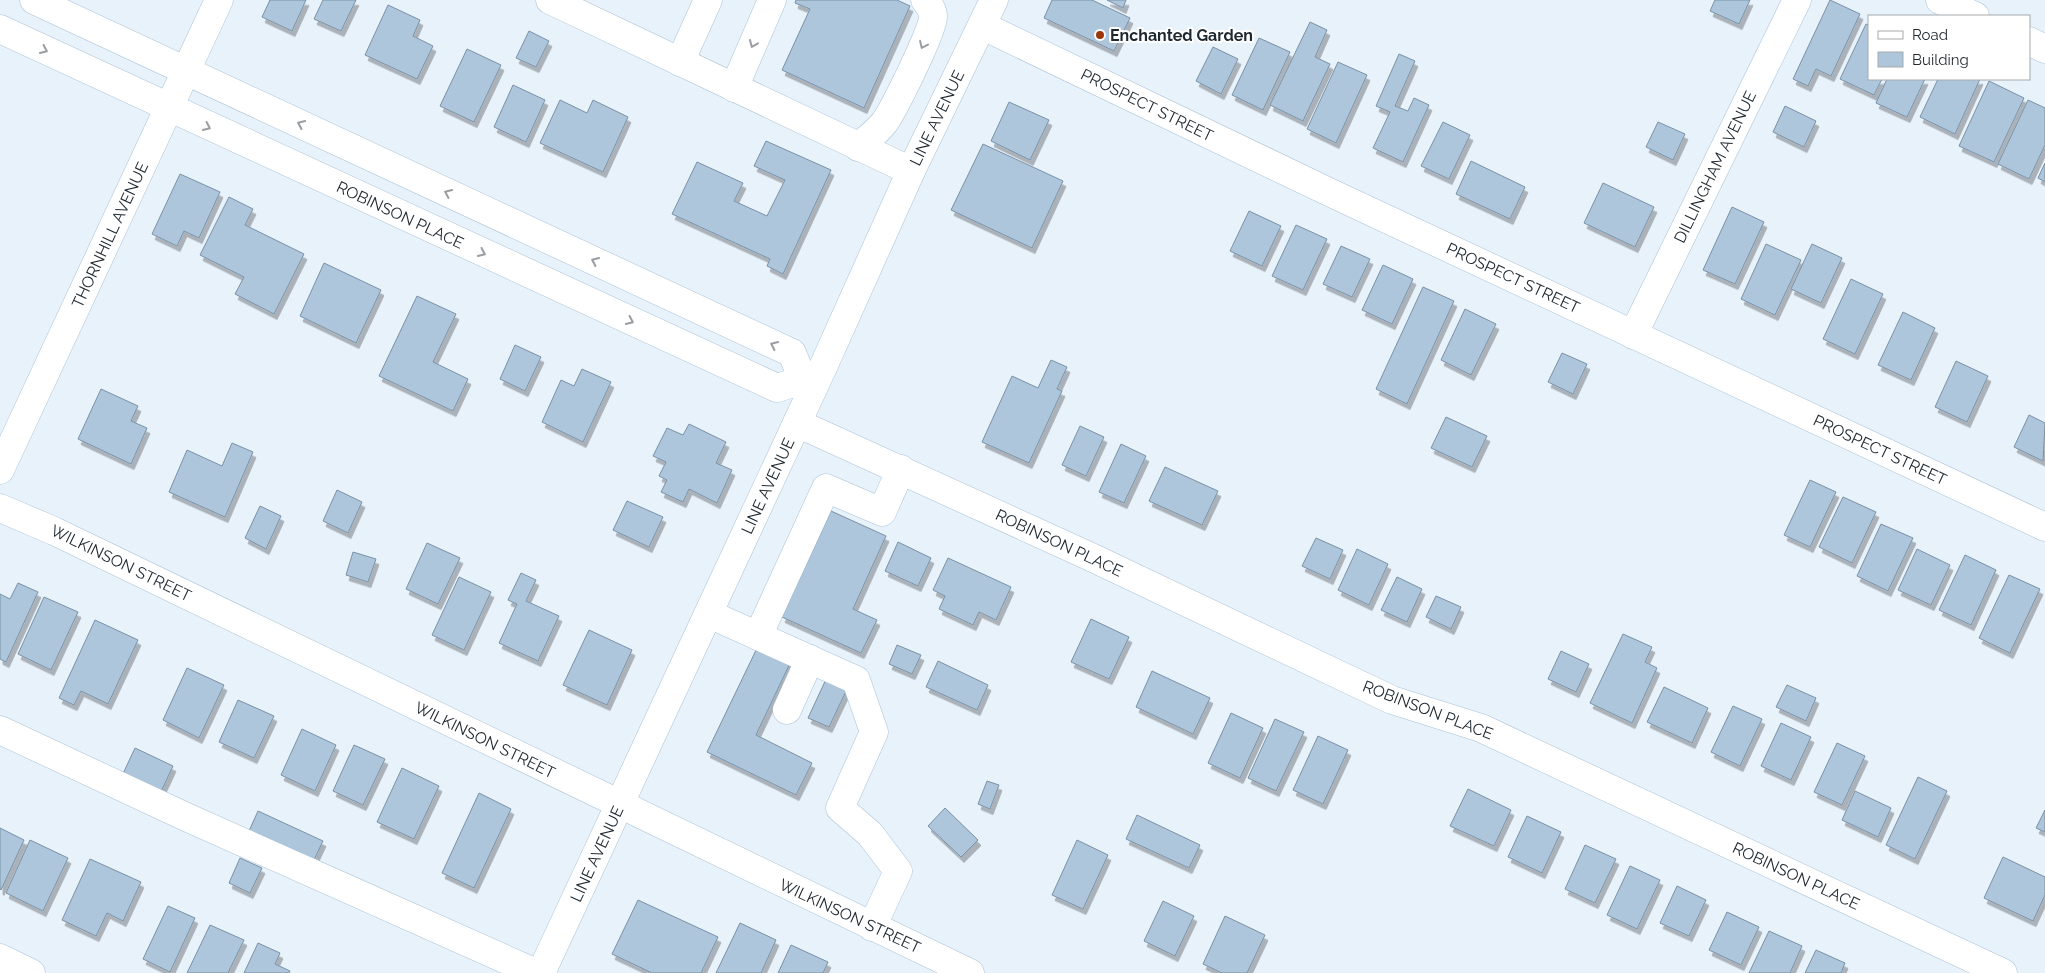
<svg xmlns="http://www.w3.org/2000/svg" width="2045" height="973" font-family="Raleway,sans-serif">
<defs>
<filter id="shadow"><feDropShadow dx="3" dy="5.5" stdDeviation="0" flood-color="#0004"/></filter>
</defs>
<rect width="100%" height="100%" fill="#e8f2fb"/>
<g fill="#adc6dc" stroke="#7991a5" filter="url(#shadow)">
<path d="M270,0h36l-14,31 -30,-14z"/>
<path d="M323,0h33l-15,31 -27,-12z"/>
<path d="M796,0h101l13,6 -46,102 -82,-38 28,-61 -15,-6z"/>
<path d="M1052,0h40l38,18 -16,33 -70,-33z"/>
<path d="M1107,0h19l-3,8z"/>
<path d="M1715,0h35l-11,24 -29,-13z"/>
<path d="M1830,0l30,14 -29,62 -15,-7 -8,17 -15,-7z"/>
<path d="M388,5l32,15 -7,16 20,10 -16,33 -52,-24z"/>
<path d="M1310,22l17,8 -12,27 15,7 -27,57 -33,-16z"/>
<path d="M1866,24l3,1v54h13l-8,16 -34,-16z"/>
<path d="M529,31l20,10 -13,26 -20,-9z"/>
<path d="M1259,38l31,14 -27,58 -31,-15z"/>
<path d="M1213,47l25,12 -17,35 -25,-13z"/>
<path d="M467,49l34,16 -27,57 -34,-16z"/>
<path d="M1399,54l16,7 -20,45 13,5 6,-13 15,7 -26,57 -30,-14 17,-36 -14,-6z"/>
<path d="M1338,62l29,13 -31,68 -29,-14z"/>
<path d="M1887,79h38l-18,38 -31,-14z"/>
<path d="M1938,79h42l-25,55 -35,-17z"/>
<path d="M1989,81l35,17 -30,64 -35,-16z"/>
<path d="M513,85l32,15 -19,42 -32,-15z"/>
<path d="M560,100l27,13 6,-13 35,17 -25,55 -63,-29z"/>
<path d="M2028,100l17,8v37l-16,34 -31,-15z"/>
<path d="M1009,102l40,18 -19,40 -39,-19z"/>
<path d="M1785,106l31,15 -12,26 -31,-15z"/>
<path d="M1443,122l27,13 -21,44 -28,-13z"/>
<path d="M1658,122l27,12 -12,26 -27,-13z"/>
<path d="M766,141l65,29 -48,104 -16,-8 3,-7 -98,-45 25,-52 46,21 -9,18 33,15 18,-36 -31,-14z"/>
<path d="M983,144l80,37 -31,67 -81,-38z"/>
<path d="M1471,161l54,26 -15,32 -54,-25z"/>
<path d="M2045,163v19l-7,-4z"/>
<path d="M180,174l40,18 -21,46 -15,-7 -7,15 -25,-12z"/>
<path d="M1603,183l51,24 -19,40 -51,-24z"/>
<path d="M229,197l24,12 -8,16 59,29 -30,60 -39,-20 9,-17 -44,-22z"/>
<path d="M1732,207l32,15 -29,62 -32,-14z"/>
<path d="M1249,211l32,15 -19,40 -32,-15z"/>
<path d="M1296,225l31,14 -24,51 -31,-14z"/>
<path d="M1766,244l35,16 -26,55 -34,-16z"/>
<path d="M1812,244l30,14 -21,45 -30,-14z"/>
<path d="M1341,246l29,13 -18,38 -29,-13z"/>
<path d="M324,263l57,27 -25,53 -56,-27z"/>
<path d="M1383,265l30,14 -21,45 -30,-14z"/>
<path d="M1851,279l32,15 -28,60 -32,-15z"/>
<path d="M1423,287l31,14 -47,103 -31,-15z"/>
<path d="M417,296l39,18 -23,48 35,17 -15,32 -74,-35z"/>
<path d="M1465,309l31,15 -25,51 -30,-15z"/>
<path d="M1903,312l32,16 -24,52 -33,-15z"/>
<path d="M515,345l26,12 -16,34 -25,-12z"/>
<path d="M1562,353l25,11 -14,30 -25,-12z"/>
<path d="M1051,360l16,7 -10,22 5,2 -33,72 -47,-21 30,-66 26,12z"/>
<path d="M1956,361l32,15 -21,46 -32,-15z"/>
<path d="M582,369l29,13 -28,60 -41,-20 19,-42 13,6z"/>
<path d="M101,389l37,17 -7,15 16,7 -16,36 -53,-25z"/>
<path d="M2029,415l16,8 -2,38 -29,-14z"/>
<path d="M1446,417l41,19 -15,31 -41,-19z"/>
<path d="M689,424l37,18 -10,21 16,7 -15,33 -28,-14 -6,13 -22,-10 6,-12 -8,-4 7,-14 -13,-6 14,-28 16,7z"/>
<path d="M1080,426l24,11 -18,39 -24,-11z"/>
<path d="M232,443l21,9 -28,65 -56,-25 18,-42 35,16z"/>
<path d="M1121,444l25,12 -22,47 -25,-11z"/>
<path d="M1165,467l53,24 -16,34 -53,-24z"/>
<path d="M1810,480l26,12 -26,55 -26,-12z"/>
<path d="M337,490l25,12 -14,31 -25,-12z"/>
<path d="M1843,497l33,15 -24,51 -33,-16z"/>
<path d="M627,501l36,16 -14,30 -36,-17z"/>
<path d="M260,506l21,10 -15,33 -21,-11z"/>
<path d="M831,511l55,25 -33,73 24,11 -16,33 -79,-36z"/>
<path d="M1881,524l32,14 -25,53 -31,-15z"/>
<path d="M1316,538l27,12 -13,29 -28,-13z"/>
<path d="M898,542l33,16 -13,28 -33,-15z"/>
<path d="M427,543l33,15 -22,46 -32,-15z"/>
<path d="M1357,549l31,15 -19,41 -31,-15z"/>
<path d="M1917,549l33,16 -19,40 -33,-15z"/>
<path d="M353,552l23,7 -8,23 -22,-7z"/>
<path d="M1965,555l31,15 -25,55 -32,-15z"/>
<path d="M948,558l63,29 -15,33 -17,-8 -6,13 -34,-16 6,-13 -12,-6z"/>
<path d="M521,573l15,7 -10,21 33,15 -21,45 -39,-18 18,-39 -9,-4z"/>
<path d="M2009,575l31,14 -30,64 -31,-15z"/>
<path d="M459,577l32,15 -27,58 -32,-15z"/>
<path d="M1397,577l25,12 -15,33 -26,-12z"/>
<path d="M18,583l20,9 -32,70 -6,-3v-65l10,5z"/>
<path d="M1436,596l25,11 -10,22 -25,-12z"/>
<path d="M44,597l34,15 -27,58 -33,-16z"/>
<path d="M1091,619l38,18 -20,42 -38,-17z"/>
<path d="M95,620l43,20 -30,64 -27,-13 -7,14 -15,-7z"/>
<path d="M589,630l43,20 -25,55 -44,-20z"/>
<path d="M1623,634l29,13 -7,15 12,6 -25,55 -42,-20z"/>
<path d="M759,644l33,15 -36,76 56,28 -16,32 -89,-43z"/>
<path d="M897,645l24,10 -9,19 -23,-10z"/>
<path d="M1561,651l28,13 -13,28 -28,-13z"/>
<path d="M938,661l50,24 -11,25 -51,-23z"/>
<path d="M187,668l37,17 -25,53 -36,-18z"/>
<path d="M1152,671l58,27 -17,36 -57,-27z"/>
<path d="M828,675l21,10 -20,42 -21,-9z"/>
<path d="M1787,685l29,13 -10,23 -30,-14z"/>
<path d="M1664,687l44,21 -16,35 -45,-21z"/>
<path d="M238,700l36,16 -20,42 -35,-16z"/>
<path d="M1733,706l29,13 -22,47 -29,-14z"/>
<path d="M1231,713l32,15 -23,50 -32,-15z"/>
<path d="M1275,719l29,13 -28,59 -28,-13z"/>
<path d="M1781,723l30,14 -20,43 -30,-14z"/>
<path d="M302,729l34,16 -21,46 -34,-16z"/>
<path d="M1318,736l30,14 -25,54 -30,-14z"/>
<path d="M1837,743l28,13 -23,49 -28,-13z"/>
<path d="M354,745l31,14 -22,46 -30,-14z"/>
<path d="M135,748l38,18 -14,30 -38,-18z"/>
<path d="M402,768l37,18 -25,53 -37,-17z"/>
<path d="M1918,777l29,14 -32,68 -29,-14z"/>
<path d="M987,781l12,4 -9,24 -12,-5z"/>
<path d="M1468,789l43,21 -17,36 -44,-20z"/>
<path d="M1855,791l36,17 -13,29 -36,-17z"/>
<path d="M479,793l32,16 -37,79 -32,-15z"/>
<path d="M945,808l33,32 -17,17 -33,-31z"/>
<path d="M2045,810v22l-9,-4z"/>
<path d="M258,811l65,30 -10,21 -64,-31z"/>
<path d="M1137,815l63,30 -11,23 -63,-29z"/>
<path d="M1527,816l34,16 -19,41 -34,-16z"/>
<path d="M0,828l24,12 -23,50 -1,-1z"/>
<path d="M30,840l38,18 -25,53 -37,-18z"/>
<path d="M1077,840l31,15 -25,54 -31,-14z"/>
<path d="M1585,845l31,14 -21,44 -30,-14z"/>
<path d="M2003,857l42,20v18l-12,26 -49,-23z"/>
<path d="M240,858l22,10 -12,25 -21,-10z"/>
<path d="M90,859l51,23 -18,39 -16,-8 -11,23 -34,-16z"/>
<path d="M1630,866l30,14 -23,49 -30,-14z"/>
<path d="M1677,886l29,14 -17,36 -29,-13z"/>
<path d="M638,900l80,37 -17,36h-49l-40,-19z"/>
<path d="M1163,901l31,15 -19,40 -31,-15z"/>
<path d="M168,906l27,12 -25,54 -27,-13z"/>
<path d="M1727,912l32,15 -18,38 -32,-15z"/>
<path d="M1225,916l40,19 -18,38h-25l-19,-9z"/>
<path d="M740,923l36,17 -15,33h-45z"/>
<path d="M210,925l34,15 -16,33h-41z"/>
<path d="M1769,931l33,15 -12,27h-41z"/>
<path d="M258,943l22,10 -5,11 15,7 -1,2h-45z"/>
<path d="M791,945l37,17 -5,11h-45z"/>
<path d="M1816,950l29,13 -4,10h-36z"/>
</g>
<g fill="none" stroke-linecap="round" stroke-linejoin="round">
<g stroke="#a9c2d8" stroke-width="29">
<g id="minor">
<path d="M34,0l758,353 11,27 11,6"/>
<path d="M550,0l361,171"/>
<path d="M1940,0l35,16"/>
<path d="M983,26l346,166 716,335"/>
<path d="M0,29l777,359 26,-8"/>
<path d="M2029,41l16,8"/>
<path d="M680,62l28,-62"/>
<path d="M734,88l38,-88"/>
<path d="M858,147c9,-8 19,-15 26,-24 9,-12 49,-92 49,-106 0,-7 -4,-12 -8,-17"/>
<path d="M1633,335l164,-335"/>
<path d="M797,423l294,134 301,143 89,28 522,245"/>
<path d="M0,470l219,-470"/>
<path d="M0,508l54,23 916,442"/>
<path d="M709,614l147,66 18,52 -34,76 30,26 28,37 -26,56"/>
<path d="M758,636l68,-148 56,24 19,-43"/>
<path d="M787,710l23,-51"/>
<path d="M0,730l184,86 352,157"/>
<path d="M0,958l31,15"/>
</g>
</g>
<g stroke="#a9c2d8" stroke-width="29">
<path id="major" d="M541,973l282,-606 88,-196 83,-171"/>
</g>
<use href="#minor" stroke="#fff" stroke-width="28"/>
<use href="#major" stroke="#fff" stroke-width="28"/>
</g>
<defs><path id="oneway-chevron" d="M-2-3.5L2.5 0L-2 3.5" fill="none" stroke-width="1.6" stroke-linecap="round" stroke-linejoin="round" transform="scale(1.25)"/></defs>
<g stroke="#9a9ea2">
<use href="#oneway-chevron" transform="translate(753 44) rotate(113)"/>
<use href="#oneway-chevron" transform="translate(923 45) rotate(115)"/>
<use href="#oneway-chevron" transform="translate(44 50) rotate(25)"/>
<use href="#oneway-chevron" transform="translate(301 124) rotate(-155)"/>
<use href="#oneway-chevron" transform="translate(207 127) rotate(25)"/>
<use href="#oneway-chevron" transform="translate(448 193) rotate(-155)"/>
<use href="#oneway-chevron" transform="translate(482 253) rotate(25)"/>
<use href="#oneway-chevron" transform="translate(595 261) rotate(-155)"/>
<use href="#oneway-chevron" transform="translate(630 321) rotate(25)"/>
<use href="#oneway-chevron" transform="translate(774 345) rotate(-155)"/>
</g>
<circle fill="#9c360a" stroke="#fff" stroke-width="2" cx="1100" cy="35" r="5"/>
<g text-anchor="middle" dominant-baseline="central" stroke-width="4" stroke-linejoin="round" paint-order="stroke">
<g font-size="16" font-weight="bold" fill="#1e2830" stroke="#fff" text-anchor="start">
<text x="1110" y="35">Enchanted Garden</text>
</g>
<g font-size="16" fill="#1e2830" stroke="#fff">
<text transform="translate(1147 105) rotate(26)">PROSPECT STREET</text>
<text transform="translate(937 118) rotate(-64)">LINE AVENUE</text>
<text transform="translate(1715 167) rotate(-64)">DILLINGHAM AVENUE</text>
<text transform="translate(400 215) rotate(25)">ROBINSON PLACE</text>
<text transform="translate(110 235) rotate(-65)">THORNHILL AVENUE</text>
<text transform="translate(1513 278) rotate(25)">PROSPECT STREET</text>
<text transform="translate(1880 450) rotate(25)">PROSPECT STREET</text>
<text transform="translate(768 486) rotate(-65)">LINE AVENUE</text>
<text transform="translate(1059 543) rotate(25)">ROBINSON PLACE</text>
<text transform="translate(121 563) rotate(26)">WILKINSON STREET</text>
<text transform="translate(1428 710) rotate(21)">ROBINSON PLACE</text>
<text transform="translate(485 740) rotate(26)">WILKINSON STREET</text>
<text transform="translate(597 854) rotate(-65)">LINE AVENUE</text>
<text transform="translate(1796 876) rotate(25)">ROBINSON PLACE</text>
<text transform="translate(850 916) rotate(25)">WILKINSON STREET</text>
</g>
</g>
<rect x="1868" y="15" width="162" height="65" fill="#ffffff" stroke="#a5a9ac"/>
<rect x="1878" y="31" width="25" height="8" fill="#ffffff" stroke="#a5a9ac"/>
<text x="1912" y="40" font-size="15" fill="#1e2830">Road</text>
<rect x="1878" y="52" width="25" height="15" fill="#adc6dc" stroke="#a5a9ac"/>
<text x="1912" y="65" font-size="15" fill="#1e2830">Building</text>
</svg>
